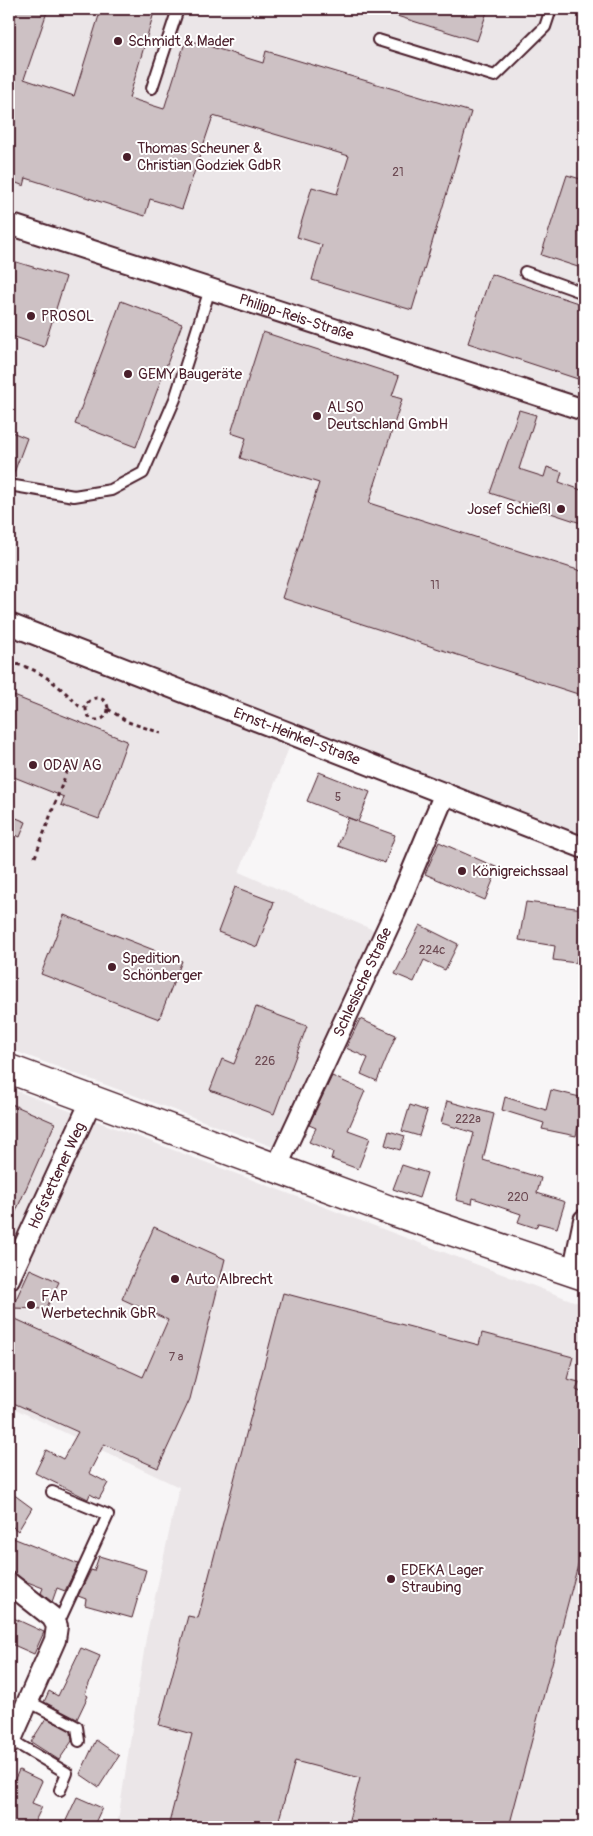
<svg xmlns="http://www.w3.org/2000/svg" width="593" height="1836" font-family="Pangolin,sans-serif">
<rect width="100%" height="100%" fill="#f8f6f7"/>
<filter id="ink" filterUnits="userSpaceOnUse"><feTurbulence type="fractalNoise" baseFrequency=".02" numOctaves="2"/><feDisplacementMap in="SourceGraphic" scale="10" xChannelSelector="R" yChannelSelector="G"/><feConvolveMatrix kernelMatrix="1 2 1 2 8 2 1 2 1" color-interpolation-filters="sRGB"/></filter>
<g filter="url(#ink)">
<g fill="#ebe6e8">
<path d="M9,9h575v849l-293,-115 -52,129 139,60 -102,216 -267,-99z"/>
<path d="M9,1088l575,217v522h-467l29,-189 33,-151 -170,-81z"/>
</g>
<g fill="#cdc1c4" stroke="#4a1f2b">
<path d="M9,9h29l9,3 -23,67 50,17 27,-87h54l-26,89 35,11 22,-70 77,24 3,-12 205,61 -59,198 -100,-30 10,-35 -25,-8 15,-50 25,7 12,-38 -136,-40 -31,93 -32,-10 -5,17 -119,-38 -2,8 -15,-6z"/>
<path d="M384,9h104l-11,32 -93,-29z"/>
<path d="M567,175l17,5v89l-43,-14z"/>
<path d="M13,261l53,16 -22,70 -35,-12v-61z"/>
<path d="M491,274l93,31v76l-116,-38z"/>
<path d="M121,301l61,23 -46,123 -61,-23z"/>
<path d="M263,332l136,44 -7,20 10,3 -33,104 215,69v124l-302,-98 37,-115 -79,-25 6,-20 -15,-5z"/>
<path d="M519,410l17,5 -17,54 25,8 3,-10 15,5 -3,10 25,9v33l-94,-31z"/>
<path d="M9,431l18,7 -15,40h-3z"/>
<path d="M9,694l118,47 -28,78 -38,-14 3,-8 -55,-22z"/>
<path d="M319,772l51,20 -12,30 37,13 -10,28 -47,-17 10,-28 9,3 -50,-20z"/>
<path d="M9,815l17,7 -6,15 -11,-5z"/>
<path d="M439,842l59,26 -13,32 -60,-26z"/>
<path d="M235,887l39,15 -17,45 -39,-15z"/>
<path d="M526,902l58,7v49l-7,-1 -1,6 -23,-3 2,-14 -36,-6z"/>
<path d="M64,915l118,46 -23,58 -118,-45z"/>
<path d="M420,925l38,19 -13,26 -21,-10 -10,22 -19,-8z"/>
<path d="M256,1007l51,19 -33,88 -64,-24 12,-31 12,5z"/>
<path d="M360,1019l36,16 -19,46 -16,-7 7,-16 -22,-10z"/>
<path d="M332,1076l33,15 -17,39 22,8 -12,31 -27,-10 2,-7 -24,-10 7,-14 -7,-3z"/>
<path d="M551,1090l33,8 -8,38 -34,-7 2,-6 -42,-13 3,-13 41,13z"/>
<path d="M447,1101l47,13 -11,46 58,18 -4,15 28,9 -8,26 -19,-5 -2,5 -18,-6 3,-8 -48,-16 -1,6 -16,-4 18,-67 -33,-10z"/>
<path d="M9,1103l46,20 -46,104z"/>
<path d="M410,1105l17,6 -8,25 -17,-5z"/>
<path d="M389,1131l16,5 -5,14 -15,-5z"/>
<path d="M402,1165l25,8 -8,25 -26,-9z"/>
<path d="M154,1227l71,32 -35,140 -32,69 -54,-24 -15,29 19,10 -9,16 -9,-5 -2,5 -53,-26 11,-23 17,9 15,-27 -69,-31v-85l134,61 25,-57 -46,-21z"/>
<path d="M30,1269l29,13 -13,27 -34,-1z"/>
<path d="M283,1293l196,52 3,-12 91,24 -6,22 12,3 -3,8 8,3v149l-75,285h-162l13,-49 -65,-17 -18,66h-109l24,-93 -33,-9 29,-109 10,2z"/>
<path d="M9,1491l23,17 -14,23 -9,-7z"/>
<path d="M13,1538l65,26 -13,27 -8,-3 -5,14 -11,-9 2,-5 -18,-7 -16,-11v-23z"/>
<path d="M99,1556l47,14 -14,48 -47,-13 1,-6 -8,-3 13,-26 3,1z"/>
<path d="M9,1616l35,16 -10,22 -25,-11z"/>
<path d="M81,1648l19,8 -15,38 3,2 -11,23 -33,-17 5,-11 9,5z"/>
<path d="M46,1718l25,13 1,10 -13,19 -28,-18z"/>
<path d="M96,1740l23,16 -20,31 -19,-13z"/>
<path d="M19,1770l23,11 -10,22 10,4 -10,20h-23v-35z"/>
<path d="M77,1797l25,11 -9,19h-30z"/>
</g>
<g fill="none" stroke-linecap="round" stroke-linejoin="round">
<g stroke="#4a1f2b" stroke-width="14">
<g id="lane">
<path d="M378,40l117,36 50,-49 6,-18"/>
<path d="M152,88l26,-79"/>
<path d="M525,272l59,21"/>
<path d="M9,485l65,11 37,-6 32,-17 32,-74 35,-110"/>
<path d="M52,1492l56,23 -51,111"/>
<path d="M28,1701l49,26 2,14"/>
<path d="M11,1740l56,33 -7,17"/>
</g>
</g>
<g stroke="#4a1f2b" stroke-width="24">
<g id="street">
<path id="s1" d="M9,224l575,186"/>
<path id="s2" d="M9,624l575,224"/>
<path id="s3" d="M276,1168l119,-256 50,-119"/>
<path d="M573,1273l11,-53"/>
<path id="s4" d="M9,1279l83,-180"/>
<path d="M9,1583l43,34 5,9 -2,14 -46,104"/>
</g>
</g>
<g stroke="#4a1f2b" stroke-width="31">
<path id="secondary" d="M9,1069l383,142 192,65"/>
</g>
<g stroke="#4a1f2b" stroke-width="3" stroke-dasharray="4 4" stroke-linecap="butt">
<path d="M9,663c28,3 51,23 70,43l6,1"/>
<circle cx="97" cy="709" r="11"/>
<path d="M108,709l20,13 33,11"/>
<path d="M35,857l35,-94"/>
</g>
<use href="#lane" stroke="#fff" stroke-width="10"/>
<use href="#street" stroke="#fff" stroke-width="20"/>
<use href="#secondary" stroke="#fff" stroke-width="28"/>
</g>
</g>
<g fill="#4a1f2b" stroke="#fff" stroke-width="2">
<circle cx="118" cy="41" r="5"/>
<circle cx="127" cy="157" r="5"/>
<circle cx="31" cy="316" r="5"/>
<circle cx="128" cy="374" r="5"/>
<circle cx="317" cy="416" r="5"/>
<circle cx="561" cy="509" r="5"/>
<circle cx="33" cy="765" r="5"/>
<circle cx="462" cy="871" r="5"/>
<circle cx="112" cy="967" r="5"/>
<circle cx="175" cy="1279" r="5"/>
<circle cx="31" cy="1305" r="5"/>
<circle cx="391" cy="1579" r="5"/>
</g>
<g text-anchor="middle" dominant-baseline="central" stroke-width="4" stroke-linejoin="round" paint-order="stroke">
<g font-size="12" fill="#6b4851">
<text x="398" y="172">21</text>
<text x="435" y="585">11</text>
<text x="338" y="797">5</text>
<text x="432" y="950">224c</text>
<text x="265" y="1061">226</text>
<text x="468" y="1119">222a</text>
<text x="518" y="1197">220</text>
<text x="176" y="1357">7 a</text>
</g>
<g font-size="15" fill="#4a1f2b" stroke="#fff" text-anchor="start">
<text x="128" y="41">Schmidt &amp; Mader</text>
<text x="137" y="148">Thomas Scheuner &amp;<tspan x="137" dy="17">Christian Godziek GdbR</tspan></text>
<text x="41" y="316">PROSOL</text>
<text x="138" y="374">GEMY Baugeräte</text>
<text x="327" y="407">ALSO<tspan x="327" dy="17">Deutschland GmbH</tspan></text>
<text x="551" y="509" text-anchor="end">Josef Schießl</text>
<text x="43" y="765">ODAV AG</text>
<text x="472" y="871">Königreichssaal</text>
<text x="122" y="958">Spedition<tspan x="122" dy="17">Schönberger</tspan></text>
<text x="185" y="1279">Auto Albrecht</text>
<text x="41" y="1296">FAP<tspan x="41" dy="17">Werbetechnik GbR</tspan></text>
<text x="401" y="1570">EDEKA Lager<tspan x="401" dy="17">Straubing</tspan></text>
</g>
<g font-size="15" fill="#4a1f2b" stroke="#fff">
<text stroke="none"><textPath href="#s1" startOffset="302">Philipp-Reis-Straße</textPath></text>
<text stroke="none"><textPath href="#s2" startOffset="309">Ernst-Heinkel-Straße</textPath></text>
<text stroke="none"><textPath href="#s3" startOffset="205">Schlesische Straße</textPath></text>
<text stroke="none"><textPath href="#s4" startOffset="114">Hofstettener Weg</textPath></text>
</g>
</g>
<rect width="593" height="1836" fill="none" stroke="#fff" stroke-width="30"/>
<rect x="15" y="15" width="563" height="1806" fill="none" stroke="#4a1f2b" stroke-width="2" filter="url(#ink)"/>
</svg>
